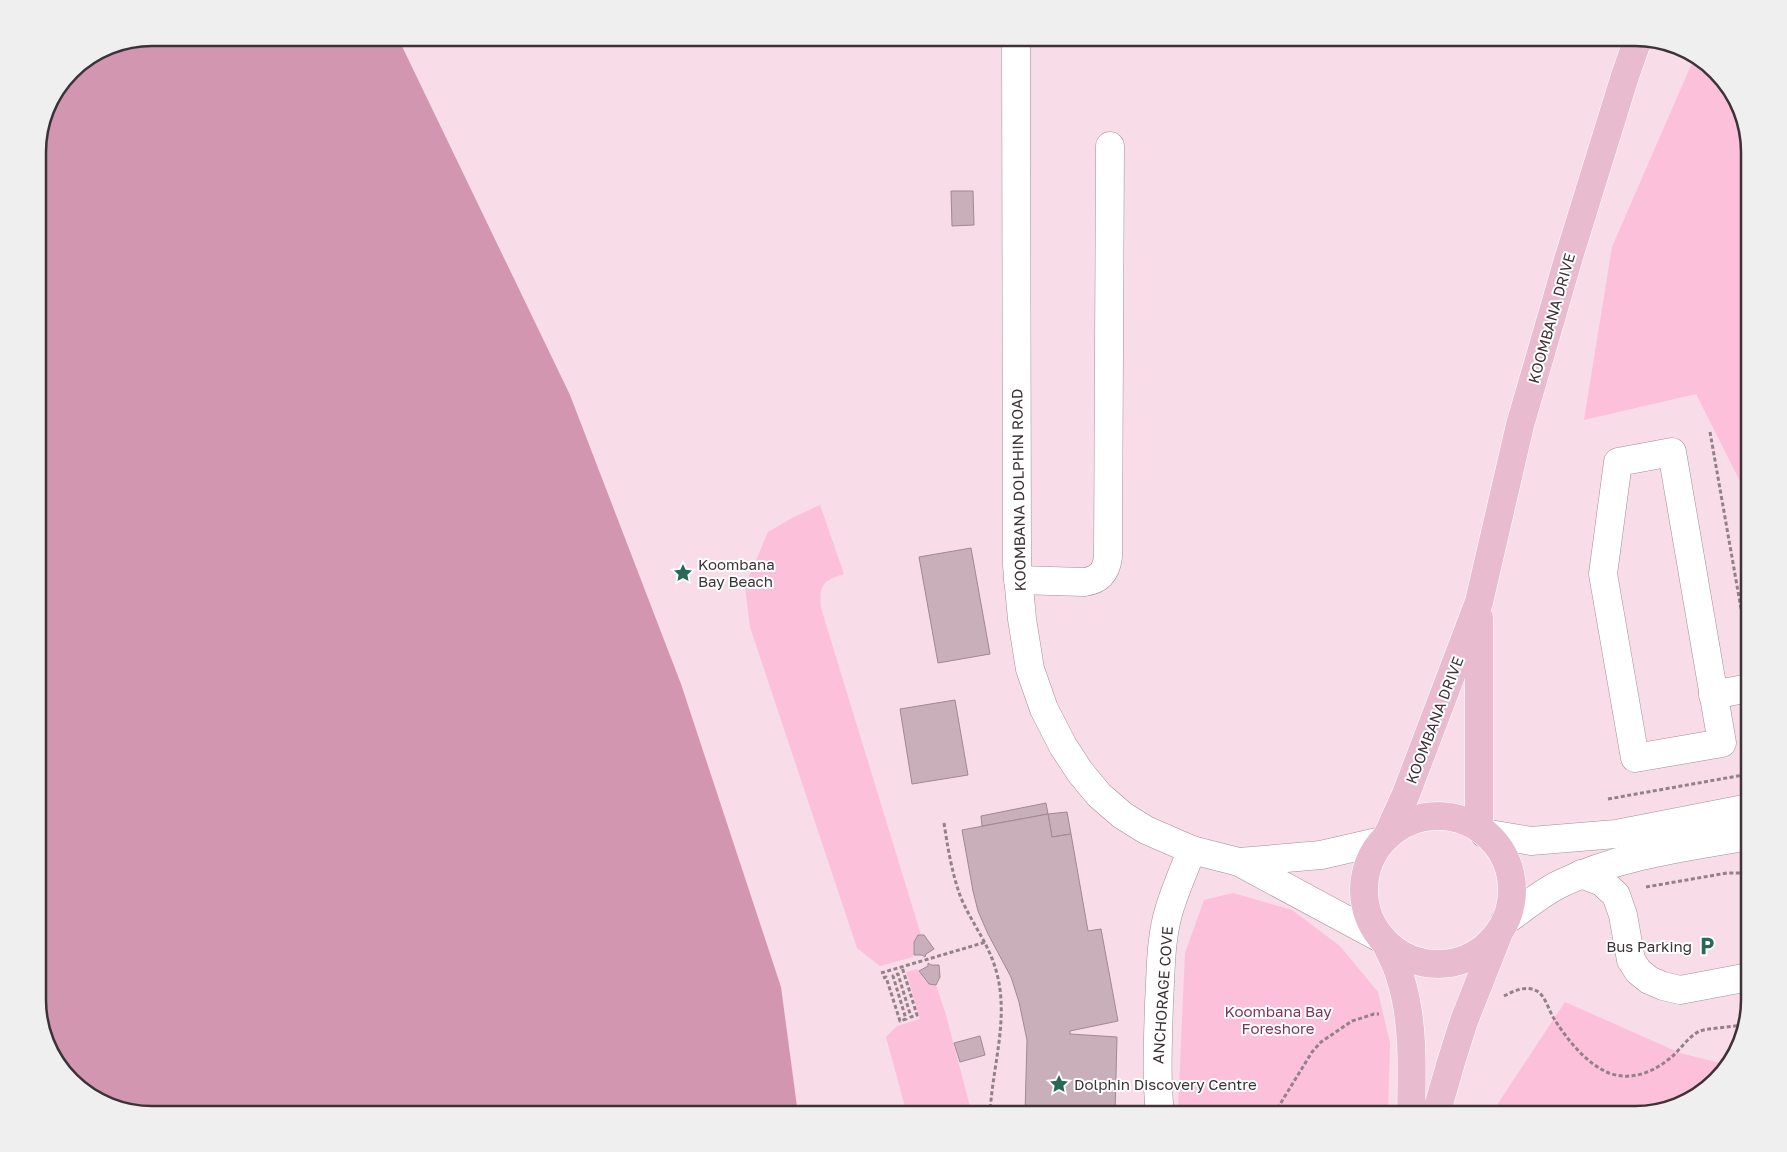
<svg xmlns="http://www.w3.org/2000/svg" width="1787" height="1152" font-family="'Golos Text',sans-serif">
<rect width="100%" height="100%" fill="#f8dce7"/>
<g fill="#fdc0da">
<path d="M1695,56l3,1 36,38 15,57v347l-53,-105 -112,26 28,-173z"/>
<path d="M820,505l24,69c-22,7 -25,11 -23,34l100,327c-10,3 -7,14 -8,22l-33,9 -23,-18 -107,-321 -5,-41 23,-54 24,-14z"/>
<path d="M1233,893l59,17 48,36 38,46 12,51 -2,71h-209l-1,-4 7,-157 19,-53z"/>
<path d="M917,969c6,7 8,17 19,16l10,30 26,99h-65l-21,-77 11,-11 23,-7 -14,-47z"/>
<path d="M1565,1002l115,51 48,12 -36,34 -57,15h-144z"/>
</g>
<path fill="#d296b0" d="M152,38h246l172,357 111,289 100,303 17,127h-646l-63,-19 -36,-38 -15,-50v-862l8,-37 25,-37 38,-25z"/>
<g fill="#c9afba" stroke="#a18892">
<path d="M951,191h22l1,34 -22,1z"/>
<path d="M971,548l19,106 -52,9 -19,-106z"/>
<path d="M955,700l13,75 -56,9 -12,-75z"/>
<path d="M1046,803l2,11 -66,12 -1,-10z"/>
<path d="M1067,812l4,22 -19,3 -4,-23z"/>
<path d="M1048,814l4,23 19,-3 17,97 13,-2 17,92 -48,10v3l47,3 -2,77h-90l2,-74 -8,-38 -8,-25 -23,-43 -10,-23 -5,-20 -11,-61z"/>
<path d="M918,935h6l10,14 -8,5 -1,3 -3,-2h-8v-13z"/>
<path d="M928,963l3,2h8l1,12 -4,8 -7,-1 -10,-13 9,-5z"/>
<path d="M980,1036l5,19 -25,7 -6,-19z"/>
</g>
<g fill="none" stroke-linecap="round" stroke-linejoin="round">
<g stroke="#a68d97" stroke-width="29">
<g id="minor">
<path d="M1016,38l1,527 5,54 8,50 14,40 19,37 17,26 19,23 23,20 24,15 46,20 47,12 143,77"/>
<path d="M1672,452l50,291 -87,15 -32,-184 15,-112z"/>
<path d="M1018,580l66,2c16,-2 22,-10 24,-25l2,-411"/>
<path d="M1713,695l36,-7"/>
<path d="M1484,833l47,8 85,-7 133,-26"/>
<path d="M1239,862l82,-7 61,-14"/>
<path d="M1581,874l21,8 14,13 7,20 8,45 7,11 11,9 14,6 17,4 69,-13"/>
<path d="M1505,921c18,-12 37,-29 57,-38 58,-28 125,-36 187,-47"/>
<path d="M1160,1114c-4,-37 -2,-74 -1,-111 2,-32 1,-65 11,-96 6,-19 14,-38 22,-57"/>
</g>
</g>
<g stroke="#fff" stroke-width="29">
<g id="major">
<circle cx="1438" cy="890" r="74"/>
<path d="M1479,828v-210"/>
<path d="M1387,836l19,-42 73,-192 41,-177 48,-165 57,-184 13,-37"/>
<path d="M1385,942c5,11 12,23 15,35 14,43 12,93 11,137"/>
<path d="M1436,1114l15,-52 13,-41 34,-86"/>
</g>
</g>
<g stroke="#938188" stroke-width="3" stroke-dasharray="4 2.5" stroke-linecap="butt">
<path d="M1710,432l39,222"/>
<path d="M1608,799l141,-25"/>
<path d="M944,823c4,26 8,51 17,75 12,28 30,48 37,80 10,45 -6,91 -8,136"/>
<path d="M1646,887l81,-14h22"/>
<path d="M881,973l105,-31"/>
<path d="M883,978l3,-1 14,44 6,-2 -13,-43 5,-2 13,43 6,-2 -15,-48"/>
<path d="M1504,996c10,-5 21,-11 33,-5 8,5 11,17 16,26 13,21 32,46 56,56 21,8 43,0 60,-14 11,-8 18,-22 31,-28 9,-3 31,-4 42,-6"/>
<path d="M1274,1114l38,-62 9,-10 31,-21 22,-7h5"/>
</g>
<use href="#minor" stroke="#fff" stroke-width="28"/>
<use href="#major" stroke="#e8bbcf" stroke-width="28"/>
</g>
<defs>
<g id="sight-bare" transform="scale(1.5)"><path d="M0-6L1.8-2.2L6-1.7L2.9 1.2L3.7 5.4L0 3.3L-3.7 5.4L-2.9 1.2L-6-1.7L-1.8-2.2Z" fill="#286855" stroke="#fff" stroke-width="2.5" paint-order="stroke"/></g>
<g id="parking-bare" transform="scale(1.5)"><path d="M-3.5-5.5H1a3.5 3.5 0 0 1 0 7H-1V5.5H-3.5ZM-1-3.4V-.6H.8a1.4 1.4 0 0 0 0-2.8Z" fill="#286855" stroke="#fff" stroke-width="2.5" paint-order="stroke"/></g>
</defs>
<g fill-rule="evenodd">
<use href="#sight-bare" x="683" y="573"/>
<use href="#parking-bare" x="1707" y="946"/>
<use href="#sight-bare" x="1059" y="1084"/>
</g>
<g text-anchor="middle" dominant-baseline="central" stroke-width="4" stroke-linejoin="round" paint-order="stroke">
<g font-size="15" fill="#3d3337" stroke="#fff">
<text transform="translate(1551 318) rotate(-74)">KOOMBANA DRIVE</text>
<text transform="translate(1018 490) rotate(-91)">KOOMBANA DOLPHIN ROAD</text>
<text transform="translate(1434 720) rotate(-69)">KOOMBANA DRIVE</text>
<text transform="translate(1162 995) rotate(-86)">ANCHORAGE COVE</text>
</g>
<g font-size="15" fill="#3d3337" stroke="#fff" text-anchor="start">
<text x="698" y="564">Koombana<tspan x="698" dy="17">Bay Beach</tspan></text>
<text x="1692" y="946" text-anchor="end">Bus Parking</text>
<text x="1074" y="1084">Dolphin Discovery Centre</text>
</g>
<g font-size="15" fill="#7c3458" stroke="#fff">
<text x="1278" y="1011">Koombana Bay<tspan x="1278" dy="17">Foreshore</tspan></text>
</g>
</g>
<path d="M0 0H1787V1152H0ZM152 46H1635A106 106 0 0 1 1741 152V1000A106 106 0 0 1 1635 1106H152A106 106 0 0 1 46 1000V152A106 106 0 0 1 152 46Z" fill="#efefef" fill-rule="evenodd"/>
<path fill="none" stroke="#3d3337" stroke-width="2.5" d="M152 46H1635A106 106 0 0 1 1741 152V1000A106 106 0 0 1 1635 1106H152A106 106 0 0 1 46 1000V152A106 106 0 0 1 152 46Z"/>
</svg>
